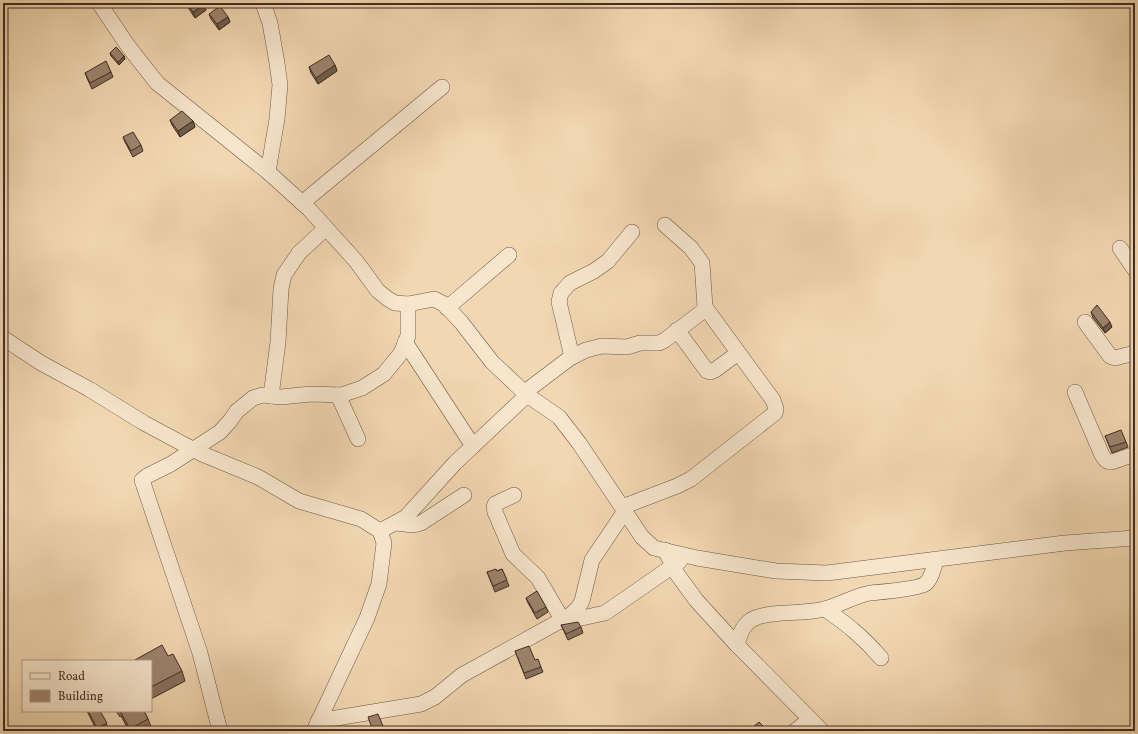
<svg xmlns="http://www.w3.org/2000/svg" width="1138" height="734" font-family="Vollkorn,serif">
<rect width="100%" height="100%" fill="#f2d8b2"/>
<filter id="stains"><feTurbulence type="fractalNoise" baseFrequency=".005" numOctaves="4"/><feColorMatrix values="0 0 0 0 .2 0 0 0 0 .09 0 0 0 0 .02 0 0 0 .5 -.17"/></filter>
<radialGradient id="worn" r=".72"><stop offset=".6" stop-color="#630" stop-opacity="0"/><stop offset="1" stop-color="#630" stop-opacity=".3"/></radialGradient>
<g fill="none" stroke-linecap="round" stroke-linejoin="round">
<g stroke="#6d5748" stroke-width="16">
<g id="minor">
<path d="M99,3l29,43 29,37 111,89 41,37 47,52 22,30 10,8 7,4 13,1 26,-5 10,5 17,18 31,40 35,33 32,22 20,26 63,94 12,11 43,10 79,13 51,2 238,-30 70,-5"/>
<path d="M263,3l7,20 7,40 3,22 -3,34 -9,53"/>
<path d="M302,203l140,-116"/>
<path d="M1120,248l15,22"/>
<path d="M447,308l62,-53"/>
<path d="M1085,322l25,34 5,2 20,-5"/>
<path d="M677,330l30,41 3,1 5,-2 23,-17"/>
<path d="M3,338l38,25 48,26 55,34 56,30 58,24 41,24 62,18 19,12 4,12 -5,41 -12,34 -53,113"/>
<path d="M405,342l68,104"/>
<path d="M572,357l-13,-55 2,-9 9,-10 24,-12 14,-10 24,-29"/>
<path d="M525,392l45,-34 16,-8 16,-4 25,1 13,-4h19l6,-3 38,-29 2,-4 -3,-44 -11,-15 -26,-23"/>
<path d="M1075,392l27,63c3,5 5,7 10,7l23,-8"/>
<path d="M338,395l20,44"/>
<path d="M271,396l7,-54 3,-53 3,-14 15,-22 27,-25"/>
<path d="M514,495l-19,9 -1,3 1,5 18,42 25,24 24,41"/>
<path d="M622,507l55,-21 14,-7 84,-66 1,-4 -3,-9 -68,-93"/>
<path d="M396,523l17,2 8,-2 43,-28"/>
<path d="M380,531l26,-14 49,-54 72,-68"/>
<path d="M665,550l12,24 19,26 41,45 85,86"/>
<path d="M825,609c23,16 38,28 56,49"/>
<path d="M563,622l42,-9 75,-52"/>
<path d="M737,645c3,-11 6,-22 18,-27 20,-8 47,-3 69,-9 16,-4 30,-13 46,-16 11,-1 48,-4 55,-9 6,-4 9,-17 11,-24"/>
<path d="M318,721l103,-17 14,-7 27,-22 107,-59 9,-8 4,-7 10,-41 33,-49"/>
<path d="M220,731l-20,-78 -58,-173 5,-4 24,-12 49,-32 10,-11 7,-10 16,-13 10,-3 18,2 30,-3 30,1 21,-7 22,-14 17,-21 7,-17v-32"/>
<path d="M795,731l15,-12"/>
</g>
</g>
<use href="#minor" stroke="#f7e6cd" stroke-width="15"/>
</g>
<g fill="#87725f" stroke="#412c24">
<path d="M186,3h16l4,7 -11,8 -8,-12z"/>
<path d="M209,14l19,3 2,5 -11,8 -8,-11z"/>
<path d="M110,53l14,3 1,3 -6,6 -8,-9z"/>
<path d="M335,65l2,6 -19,13 -7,-11 -2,-6z"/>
<path d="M111,72l2,5 -21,12 -5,-11 -2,-5z"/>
<path d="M170,120l23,1 2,6 -15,10 -8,-12z"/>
<path d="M123,137l18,8 2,6 -10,6 -8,-15z"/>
<path d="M1091,312l21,15 -7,6 -12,-15z"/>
<path d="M1105,436l21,6 2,5 -16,6z"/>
<path d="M502,569l7,17 -14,6 -8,-20 10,-1z"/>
<path d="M526,598l20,9 2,5 -11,7 -9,-16z"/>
<path d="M561,625l20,2 2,6 -15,7z"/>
<path d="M515,651l20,9 6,7 2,5 -17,7z"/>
<path d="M168,656l14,15 3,10 -34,18v-38z"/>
<path d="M87,711h13l9,18 -5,2h-7z"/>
<path d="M116,711h28l4,8 4,10 -4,2h-19l-8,-15 -1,1z"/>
</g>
<g fill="#6e5d4d" stroke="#412c24">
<path d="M204,5l2,5 -11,8 -2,-6z"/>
<path d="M228,17l2,5 -11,8 -2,-6z"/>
<path d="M5,48l3,8 -2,1 2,7 -5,3v-18z"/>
<path d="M124,56l1,3 -6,6 -1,-3z"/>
<path d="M335,65l2,6 -19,13 -2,-6z"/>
<path d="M193,121l2,6 -15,10 -2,-6z"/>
<path d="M1110,322l2,5 -7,6 -2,-5z"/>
</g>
<g fill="#9d856e" stroke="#412c24">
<path d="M187,3h15l2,2 -11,7z"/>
<path d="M220,6l8,11 -11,7 -8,-10z"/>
<path d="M3,44l2,4 -2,1z"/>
<path d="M116,47l8,9 -6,6 -8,-9z"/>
<path d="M3,52l2,4 -2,1z"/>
<path d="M329,55l6,10 -19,13 -7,-11z"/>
<path d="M106,61l5,11 -21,11 -5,-10z"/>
<path d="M182,111l11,10 -15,10 -8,-11z"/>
<path d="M133,132l8,13 -10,6 -8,-14z"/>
<path d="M1097,305l13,17 -7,6 -12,-16z"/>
<path d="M1121,430l5,12 -16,5 -5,-11z"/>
<path d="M496,569l1,2 5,-2 5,11 -14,6 -6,-14z"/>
<path d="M537,591l9,16 -11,6 -9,-15z"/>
<path d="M578,622l3,5 -15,7 -5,-9z"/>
<path d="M162,645l6,11 5,-2 9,17 -31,16v-26h-18z"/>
<path d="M529,646l6,14 3,-1 3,8 -17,6 -9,-22z"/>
<path d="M88,711h12l7,12 -10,5z"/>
<path d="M120,711h24l4,8 -18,10z"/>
<path d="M378,714l7,17h-12l-5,-14z"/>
<path d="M759,722l9,9h-20z"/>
</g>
<rect width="1138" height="734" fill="none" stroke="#f2d8b2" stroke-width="16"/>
<rect x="4" y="4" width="1130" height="726" fill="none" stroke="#412c24" stroke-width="2"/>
<rect x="8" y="8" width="1122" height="718" fill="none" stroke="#412c24"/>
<rect x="22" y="660" width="130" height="52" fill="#f7e6cd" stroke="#ae9c89"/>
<rect x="30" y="673" width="20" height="6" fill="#f7e6cd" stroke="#ae9c89"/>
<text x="58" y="680" font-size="12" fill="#412c24">Road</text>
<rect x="30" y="690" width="20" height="12" fill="#9d856e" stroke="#ae9c89"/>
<text x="58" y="700" font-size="12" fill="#412c24">Building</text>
<rect width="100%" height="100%" filter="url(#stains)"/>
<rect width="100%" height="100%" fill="url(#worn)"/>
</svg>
